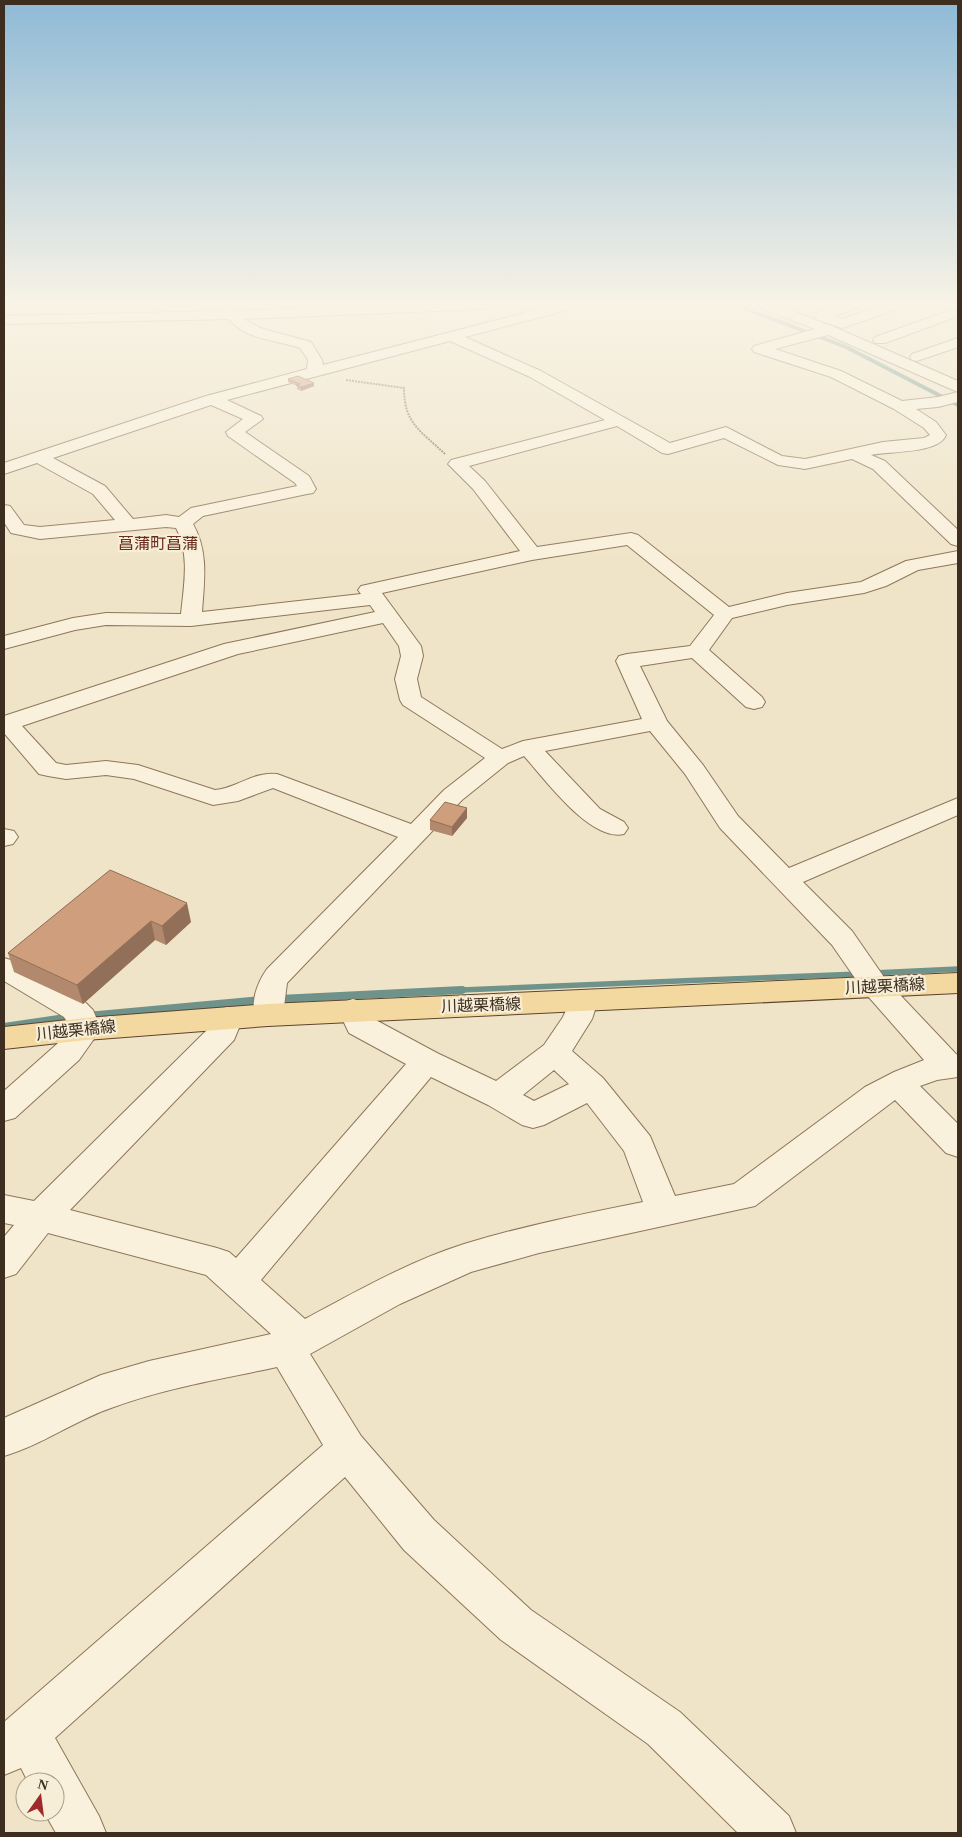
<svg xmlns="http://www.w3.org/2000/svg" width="962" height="1837" font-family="'Times New Roman','Noto Sans JP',serif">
<rect width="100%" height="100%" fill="#f0e4c8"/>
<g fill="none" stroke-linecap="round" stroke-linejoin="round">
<path stroke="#6f938a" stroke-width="4" d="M736,305l110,42 112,58"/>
<g stroke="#6f938a" stroke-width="5.5">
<path d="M873,973l85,-4"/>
<path d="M437,991c141,-7 282,-11 423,-17"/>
</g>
<g stroke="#6f938a" stroke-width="8">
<path d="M279,999l183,-9"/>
<path d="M87,1016l174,-16"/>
<path d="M4,1027l68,-10"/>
</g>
<g stroke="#8d765c" stroke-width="2">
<g id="minor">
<path d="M382,305h110l-7,4 -241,10 16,9 51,14 11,18 1,5 232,-60h18l-1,4 -107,28 76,34 129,72 56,-16 56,29 23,3 78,-17 41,-4 6,-3 -6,-7 -30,-19 -63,-32 -77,-25 -2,-3 2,-3 61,-17 -55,-21 -2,-3h19l57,22 124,54v11l-5,-2 -125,-55 -53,14 66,22 61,30 36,-4 20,-5v10l-20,5 -22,2 20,13 10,13c-7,19 -57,16 -75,20l14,6 73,69v16l-7,-2 -78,-75 -21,-10 -47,10 -27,-4 -54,-27 -56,16 -6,-1 -45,-27 -148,40 16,15 52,66 94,-14 7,2 91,72 58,-14 74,-11 45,-21 52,-10v12l-40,7 -32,16 -22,7 -77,12 -55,13 -23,32 53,47 3,5 -3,5 -8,2 -8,-2 -54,-49 -52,8 27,55 36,44 35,51 51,52 169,-70v17l-155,67 49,49 34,49 70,74 2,1v22l-21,3 -17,6 38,38v33l-12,-4 -51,-53 -140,106 -216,47 -68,19 -71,32 -90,50 51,82 73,84 97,90 149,102 109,104 7,17h-58l-90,-89 -147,-104 -97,-90 -59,-73 -290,261 44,78 7,17h-50l-12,-21h11v-30h-27l-7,-14 -17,7v-53l319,-277 -46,-78c-55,12 -113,21 -166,41 -37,13 -69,37 -107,48v-38l97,-43 48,-14 122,-27 -65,-59 -158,-42 -32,41 -12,4v-41l10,-12 -10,-2v-28l30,6 176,-174 7,-17 11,-3 11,3 4,8 -9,22 -164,170 147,38 12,4 7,6 170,-194 -57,-31 -11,-23 5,-8 10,-3 10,3 9,16 65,35 59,28 48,-36 19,-28 10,-23 10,-3 10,3 5,7 -6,18 -20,32 31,27 47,58 25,60 59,-12 131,-97 29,-15 30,-12 -58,-66 -34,-49 -112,-117 -35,-54 -35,-43 -105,20 55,58 24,13 4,6 -4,6c-34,8 -79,-55 -100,-78l-16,7 -46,37 -175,183 -4,32 -5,8 -10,3 -10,-3c-10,-17 -1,-40 9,-54l131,-132 -125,-49 -35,13 -25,4 -79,-26 -28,-4 -40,4 -18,-3 -9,-2 -35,-41v-17l220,-72 151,-32 -5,-7 -179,21 -85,-1 -31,5 -71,19v-13l69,-18 33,-5 75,1c3,-29 9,-60 -5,-86l-10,-1 -126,12 -29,-6 -7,-11v-17l6,1 14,19 16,2 75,-7 -22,-26 -56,-31 -33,11v-11l202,-67 101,-27 1,-9 -8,-12c-24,-8 -54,-8 -71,-29l-225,5v-8l221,-5 6,-2 5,2zM450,341l80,36 75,43 -154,40 -3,4 25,25 47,62 -159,35 -3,4 3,4 -159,18c2,-30 7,-60 -9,-88l10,-8 104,-22 6,-1 3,-4 -7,-13 -64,-44 18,-13 -2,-3 -34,-16zM211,405l32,14 -17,13 2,4 67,47 2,3 -106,22 -12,9 -13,-2 -33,4 -28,-33 -52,-28zM627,545l87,70 -24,31 -63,8 -8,2 -3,5 26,58 -119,22 -21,8 -81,-52 -4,-18 6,-23 -2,-10 -39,-53 150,-33zM383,623l16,23 2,10 -6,23 5,21 3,5 82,53 -41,32 -33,34 -134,-50c-23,-3 -40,14 -62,16l-77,-25 -32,-4 -40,4 -10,-2 -34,-37 216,-72zM554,1070l15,14 -35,17 -11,-6zM431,1077l57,28 34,20 11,3 11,-3 43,-22 37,48 19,51c-60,12 -120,24 -179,42 -54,17 -109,48 -159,75l-44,-39z"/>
<path d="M839,305h20l-2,3 -23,8 8,3 41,-14h20l-2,3 -59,20 -26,-9 -2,-3 2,-3z"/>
<path d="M951,310l5,1 2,3 -2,3 -71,26h-10l-2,-3 2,-3z"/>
<path d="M958,338v9l-41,14 -5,-1 -2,-3 2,-3z"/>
<path d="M4,829l10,2 4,6 -5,7 -9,2z"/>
<path d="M4,958l10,3 70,40 9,9 8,19 -22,31 -64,58 -11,3v-30l53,-47 13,-17 -6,-10 -60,-36z"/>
</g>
</g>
<g stroke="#5b4430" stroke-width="2">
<path id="major" d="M958,973v20l-690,33 -182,14 -82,9v-22l82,-9 182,-14z"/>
</g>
<path stroke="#8d765c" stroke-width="2" stroke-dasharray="2 1" stroke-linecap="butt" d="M346,380l58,8c0,36 17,43 41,66"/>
<use href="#minor" fill="#faf1dc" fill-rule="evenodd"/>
<use href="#major" fill="#f3d9a0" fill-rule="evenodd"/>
</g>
<g fill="#b2896c">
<path d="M288,379l26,4v3l-13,5 -4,-2v-3l-9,-4z"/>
<path d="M467,808v10l-15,18 -22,-6v-10z"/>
<path d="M110,870l81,52 -25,23 -11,-5 -72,64 -69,-32 -6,-19z"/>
</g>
<g fill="#916f58">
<path d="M314,383v3l-13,5v-4z"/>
<path d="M467,808v10l-15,18v-9z"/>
<path d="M187,903l4,19 -25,23 -4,-19z"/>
<path d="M151,921l4,19 -72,64 -6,-19z"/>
</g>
<g fill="#cf9f7d" stroke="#916f58">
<path d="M298,376l16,7 -13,4 -5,-2 4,-1 -12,-5z"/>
<path d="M445,802l22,6 -15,19 -22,-7z"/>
<path d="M110,870l77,33 -25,23 -11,-5 -74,64 -69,-32z"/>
</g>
<linearGradient id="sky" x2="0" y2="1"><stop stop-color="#8fbad6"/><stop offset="0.54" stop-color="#f8f3e6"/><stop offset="1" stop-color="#f8f3e6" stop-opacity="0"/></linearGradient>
<rect width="962" height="562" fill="url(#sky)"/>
<g text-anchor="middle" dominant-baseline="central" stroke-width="4.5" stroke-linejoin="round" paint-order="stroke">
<g font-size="16" fill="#6b2e1e" stroke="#f7eed8">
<text x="158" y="543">菖蒲町菖蒲</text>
</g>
<g font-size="16" fill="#3d2e20" stroke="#f7eed8">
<text transform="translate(885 986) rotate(-3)">川越栗橋線</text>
<text transform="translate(481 1005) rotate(-2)">川越栗橋線</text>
<text transform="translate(76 1030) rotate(-6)">川越栗橋線</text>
</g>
</g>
<rect width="962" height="1837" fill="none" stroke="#3d2e20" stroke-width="10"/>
<g transform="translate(40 1797) rotate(14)"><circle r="24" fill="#f7eed8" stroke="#ada18e"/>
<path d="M0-4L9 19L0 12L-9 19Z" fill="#9e2a2b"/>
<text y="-8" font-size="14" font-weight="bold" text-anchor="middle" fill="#3d2e20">N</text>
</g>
</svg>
